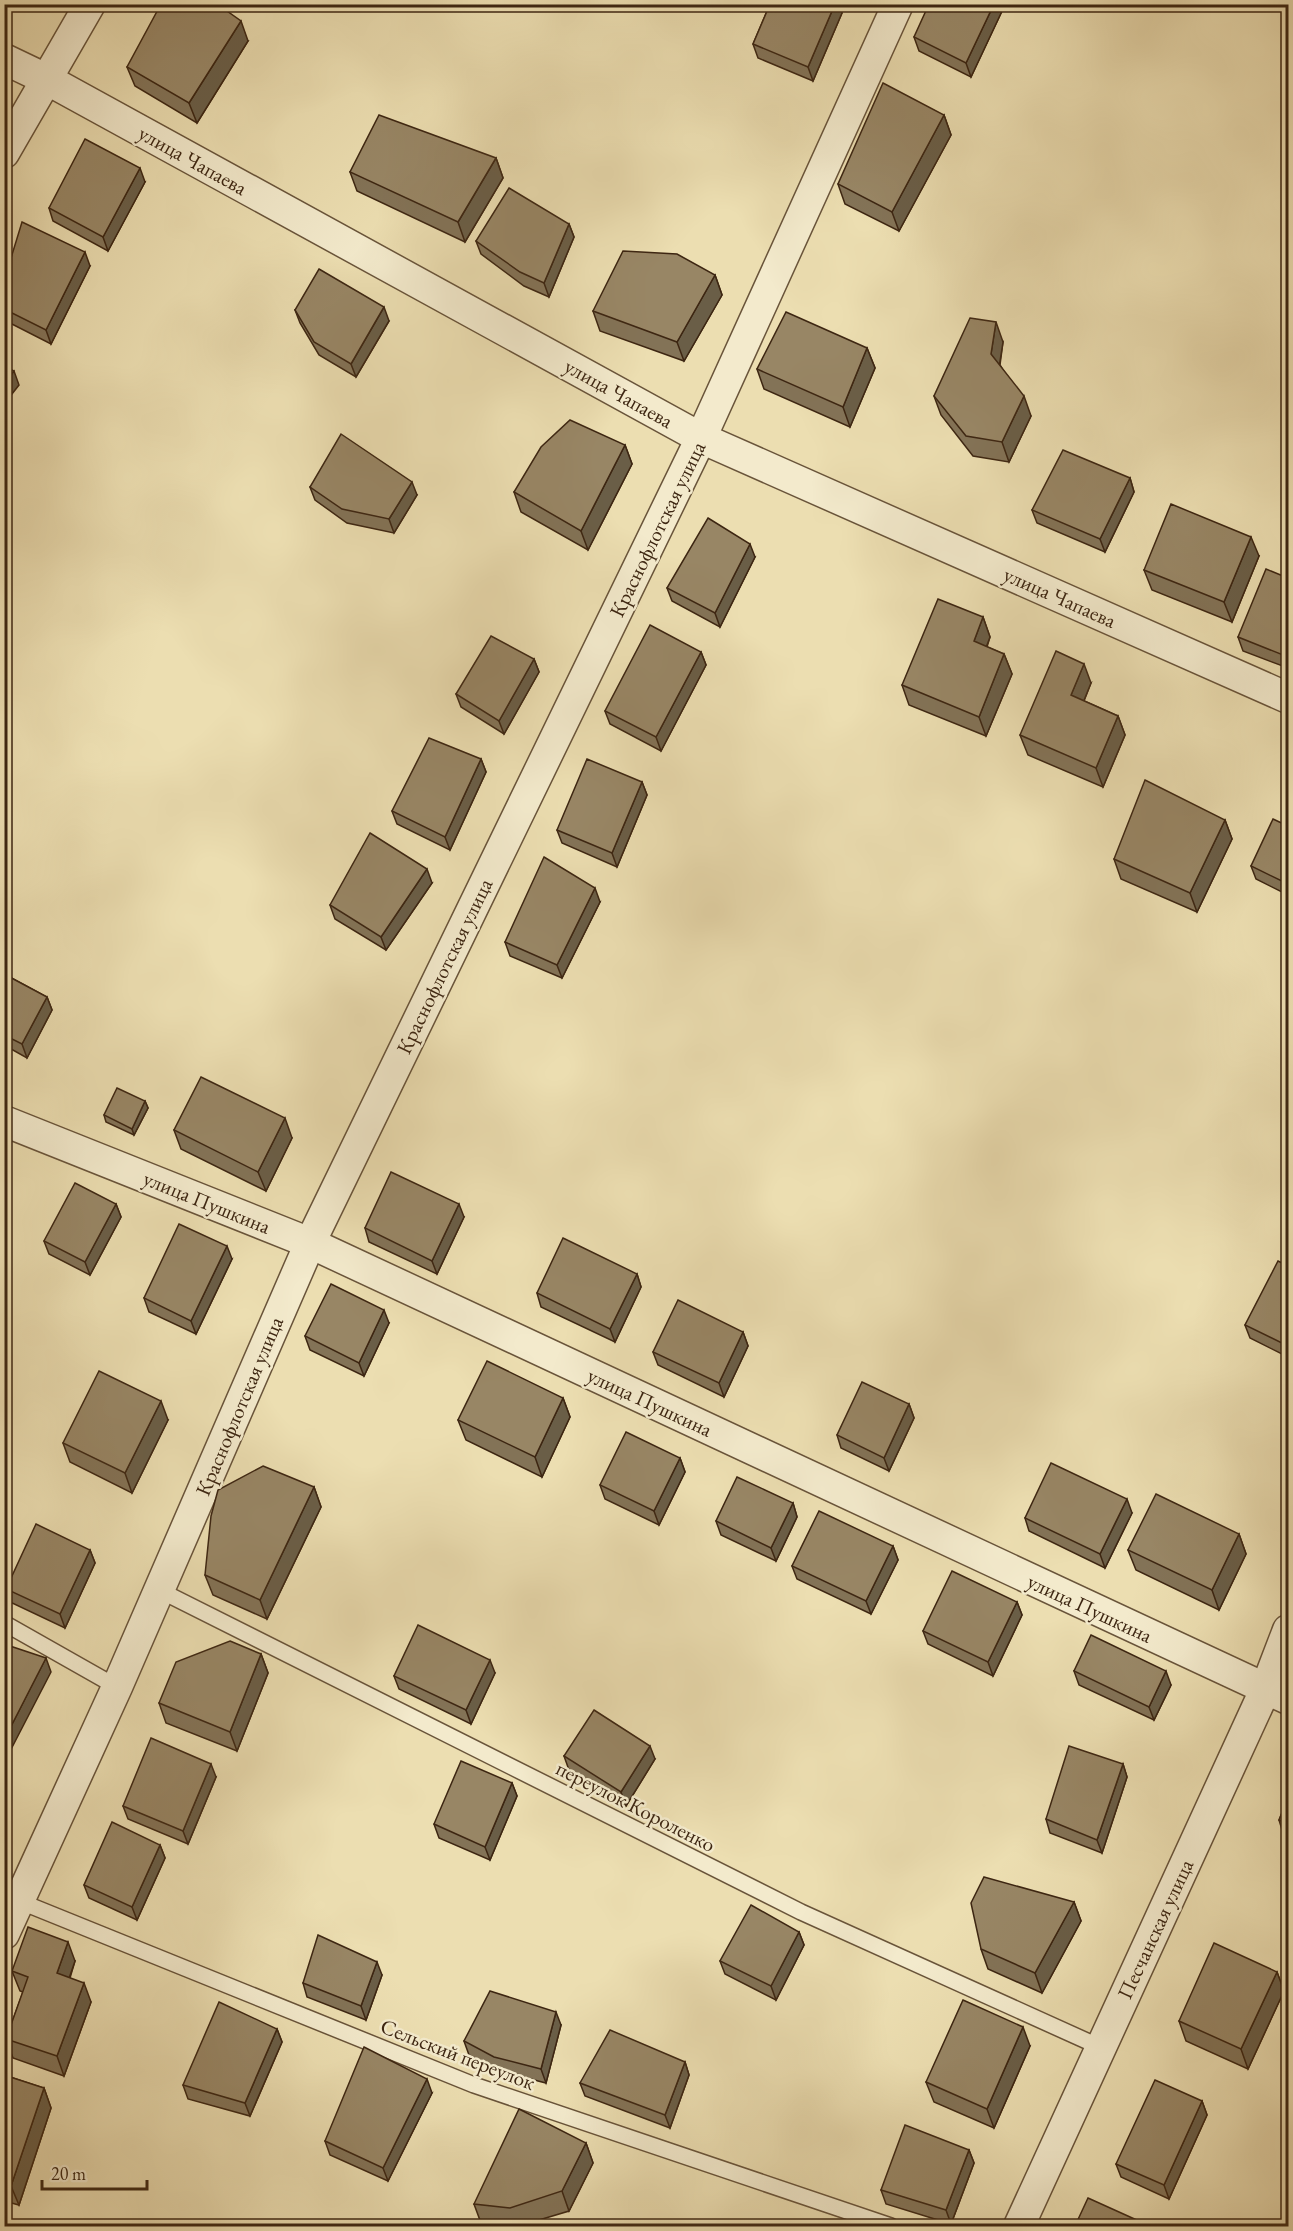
<svg xmlns="http://www.w3.org/2000/svg" width="1293" height="2231" font-family="'EB Garamond',serif">
<rect width="100%" height="100%" fill="#ecdeb1"/>
<filter id="stains"><feTurbulence type="fractalNoise" baseFrequency=".00333" numOctaves="4"/><feColorMatrix values="0 0 0 0 .2 0 0 0 0 .09 0 0 0 0 .02 0 0 0 .5 -.17"/></filter>
<radialGradient id="worn" r=".72"><stop offset=".6" stop-color="#630" stop-opacity="0"/><stop offset="1" stop-color="#630" stop-opacity=".3"/></radialGradient>
<g fill="none" stroke-linecap="round" stroke-linejoin="round">
<g stroke="#69543a" stroke-width="18">
<g id="service">
<path d="M159,1590l642,322 299,135"/>
<path d="M4,1623l113,64"/>
<path d="M4,1895l470,190 417,141"/>
</g>
</g>
<g stroke="#69543a" stroke-width="33">
<g id="minor">
<path d="M4,59l44,21 653,358 587,260"/>
<path d="M4,153l86,-149"/>
<path d="M4,1121l306,122 978,456"/>
<path d="M4,1934l113,-247 193,-444 391,-805 197,-434"/>
<path d="M1019,2226l246,-536 23,-60"/>
</g>
</g>
<use href="#service" stroke="#f3eacc" stroke-width="15"/>
<use href="#minor" stroke="#f3eacc" stroke-width="30"/>
</g>
<g fill="#837357" stroke="#3d2612" stroke-width="1.5">
<path d="M770,4h69l3,9 -29,68 -55,-23 -5,-14z"/>
<path d="M1003,9l-32,68 -52,-26 -5,-14z"/>
<path d="M248,41l-51,82 -62,-37 -8,-19z"/>
<path d="M944,115l7,20 -52,96 -54,-27 -7,-20z"/>
<path d="M496,158l7,20 -38,64 -108,-51 -7,-19z"/>
<path d="M145,182l-37,69 -55,-30 -4,-13z"/>
<path d="M569,224l5,13 -25,60 -25,-11 -43,-32 -5,-13z"/>
<path d="M90,266l-39,78 -47,-24v-39z"/>
<path d="M715,275l7,20 -38,66 -84,-30 -7,-20z"/>
<path d="M295,310l94,11 -33,56 -37,-22 -19,-32z"/>
<path d="M1003,342l-3,23 31,51 -22,46 -36,-6 -32,-41 -7,-19z"/>
<path d="M867,348l8,20 -25,59 -86,-38 -7,-20z"/>
<path d="M625,445l7,19 -44,86 -67,-38 -7,-20z"/>
<path d="M1130,478l4,14 -29,60 -68,-29 -5,-13z"/>
<path d="M310,487l107,8 -23,38 -47,-10 -32,-23z"/>
<path d="M1259,556l-27,66 -80,-32 -8,-20z"/>
<path d="M755,557l-35,70 -48,-26 -5,-13z"/>
<path d="M1288,578v90l-45,-17 -5,-14z"/>
<path d="M983,617l7,20 -3,10 17,7 8,20 -26,62 -77,-31 -7,-20z"/>
<path d="M701,652l5,13 -45,86 -51,-27 -5,-13z"/>
<path d="M534,659l5,13 -35,62 -43,-27 -5,-13z"/>
<path d="M1091,683l-7,18 34,15 7,19 -22,52 -75,-32 -8,-20z"/>
<path d="M481,759l5,13 -36,78 -53,-26 -5,-13z"/>
<path d="M642,782l5,13 -30,72 -55,-24 -5,-13z"/>
<path d="M1225,820l7,19 -35,73 -76,-33 -7,-20z"/>
<path d="M1288,826v69l-32,-16 -5,-13z"/>
<path d="M432,883l-46,67 -51,-31 -5,-14z"/>
<path d="M600,902l-38,76 -52,-22 -5,-14z"/>
<path d="M4,974l43,23 5,13 -25,48 -23,-13z"/>
<path d="M145,1101l3,7 -14,27 -28,-13 -2,-7z"/>
<path d="M174,1130l118,8 -26,53 -85,-42z"/>
<path d="M116,1204l5,13 -31,58 -41,-21 -5,-13z"/>
<path d="M464,1217l-27,57 -68,-32 -4,-14z"/>
<path d="M232,1259l-36,75 -47,-22 -5,-14z"/>
<path d="M1288,1266v91l-38,-19 -5,-13z"/>
<path d="M637,1274l4,13 -26,55 -74,-35 -4,-14z"/>
<path d="M389,1323l-25,53 -54,-26 -5,-14z"/>
<path d="M743,1332l5,14 -24,51 -66,-32 -5,-13z"/>
<path d="M563,1398l7,19 -28,60 -76,-37 -8,-20z"/>
<path d="M909,1404l5,14 -25,53 -48,-23 -4,-13z"/>
<path d="M168,1420l-36,73 -62,-31 -7,-19z"/>
<path d="M680,1458l5,14 -26,53 -54,-26 -5,-14z"/>
<path d="M314,1487l7,20 -54,112 -54,-24 -8,-20z"/>
<path d="M793,1503l4,14 -21,44 -55,-26 -5,-14z"/>
<path d="M1132,1513l-27,55 -76,-37 -4,-13z"/>
<path d="M1239,1534l7,20 -27,56 -83,-40 -8,-20z"/>
<path d="M893,1546l5,14 -27,54 -74,-35 -5,-13z"/>
<path d="M90,1550l5,13 -30,65 -55,-26 -4,-13z"/>
<path d="M1017,1602l5,13 -29,61 -65,-32 -5,-13z"/>
<path d="M261,1654l7,19 -31,78 -71,-28 -7,-20z"/>
<path d="M1074,1671l97,14 -17,35 -75,-35z"/>
<path d="M495,1673l-24,51 -72,-35 -5,-13z"/>
<path d="M564,1756l91,3 -29,47 -57,-36z"/>
<path d="M1123,1764l4,13 -25,76 -52,-20 -4,-14z"/>
<path d="M216,1777l-28,67 -60,-25 -5,-13z"/>
<path d="M512,1783l5,13 -27,64 -51,-22 -5,-14z"/>
<path d="M1288,1798v38l-5,-3 -4,-13z"/>
<path d="M160,1845l5,13 -28,62 -48,-22 -5,-13z"/>
<path d="M1074,1902l7,19 -39,72 -54,-24 -7,-20z"/>
<path d="M799,1932l5,13 -28,55 -51,-26 -5,-13z"/>
<path d="M75,1961l-5,17 21,24 -27,74 -51,-18 -7,-19 17,-47 -3,-1 -8,-20z"/>
<path d="M1277,1972l7,19 -36,78 -62,-28 -7,-20z"/>
<path d="M382,1975l-16,45 -59,-23 -4,-14z"/>
<path d="M561,2025l-15,58 -47,-12 -30,-16 -5,-14z"/>
<path d="M277,2029l5,13 -32,74 -62,-17 -5,-14z"/>
<path d="M1030,2046l-36,82 -60,-26 -8,-20z"/>
<path d="M685,2062l4,13 -19,53 -85,-32 -5,-13z"/>
<path d="M4,2075l40,13 7,20 -32,97 -15,-4z"/>
<path d="M432,2093l-44,88 -58,-26 -5,-14z"/>
<path d="M1202,2101l5,14 -38,84 -48,-22 -5,-13z"/>
<path d="M586,2143l7,20 -24,48 -50,15 -38,-3 -7,-19z"/>
<path d="M969,2150l5,13 -23,61 -65,-20 -5,-14z"/>
</g>
<g fill="#6a5e47" stroke="#3d2612" stroke-width="1.5">
<path d="M4,4h8l-8,13z"/>
<path d="M835,4h4l3,9 -29,68 -5,-14z"/>
<path d="M994,4h8l1,5 -32,68 -5,-14z"/>
<path d="M241,21l7,20 -51,82 -8,-20z"/>
<path d="M944,115l7,20 -52,96 -7,-19z"/>
<path d="M496,158l7,20 -38,64 -7,-20z"/>
<path d="M140,168l5,14 -37,69 -5,-14z"/>
<path d="M569,224l5,13 -25,60 -5,-14z"/>
<path d="M85,252l5,14 -39,78 -5,-14z"/>
<path d="M715,275l7,20 -38,66 -7,-19z"/>
<path d="M384,307l5,14 -33,56 -5,-13z"/>
<path d="M996,322l7,20 -5,32 -7,-20z"/>
<path d="M867,348l8,20 -25,59 -7,-20z"/>
<path d="M14,371l5,14 -15,19v-20z"/>
<path d="M1024,396l7,20 -22,46 -7,-20z"/>
<path d="M625,445l7,19 -44,86 -7,-19z"/>
<path d="M1130,478l4,14 -29,60 -5,-13z"/>
<path d="M412,482l5,13 -23,38 -5,-14z"/>
<path d="M1251,537l8,19 -27,66 -8,-20z"/>
<path d="M750,544l5,13 -35,70 -5,-14z"/>
<path d="M983,617l7,20 -9,24 -7,-20z"/>
<path d="M701,652l5,13 -45,86 -5,-14z"/>
<path d="M1004,654l8,20 -26,62 -7,-19z"/>
<path d="M534,659l5,13 -35,62 -5,-13z"/>
<path d="M1084,664l7,19 -13,32 -7,-20z"/>
<path d="M1118,716l7,19 -22,52 -7,-19z"/>
<path d="M481,759l5,13 -36,78 -5,-13z"/>
<path d="M642,782l5,13 -30,72 -5,-14z"/>
<path d="M1225,820l7,19 -35,73 -7,-19z"/>
<path d="M427,869l5,14 -46,67 -5,-13z"/>
<path d="M595,888l5,14 -38,76 -5,-13z"/>
<path d="M47,997l5,13 -25,48 -5,-14z"/>
<path d="M145,1101l3,7 -14,27 -2,-6z"/>
<path d="M285,1118l7,20 -26,53 -8,-19z"/>
<path d="M116,1204l5,13 -31,58 -5,-13z"/>
<path d="M459,1204l5,13 -27,57 -5,-13z"/>
<path d="M227,1246l5,13 -36,75 -5,-13z"/>
<path d="M637,1274l4,13 -26,55 -5,-13z"/>
<path d="M384,1310l5,13 -25,53 -5,-13z"/>
<path d="M743,1332l5,14 -24,51 -5,-14z"/>
<path d="M563,1398l7,19 -28,60 -7,-20z"/>
<path d="M161,1401l7,19 -36,73 -7,-20z"/>
<path d="M909,1404l5,14 -25,53 -5,-13z"/>
<path d="M680,1458l5,14 -26,53 -5,-14z"/>
<path d="M314,1487l7,20 -54,112 -7,-19z"/>
<path d="M1127,1499l5,14 -27,55 -5,-14z"/>
<path d="M793,1503l4,14 -21,44 -5,-13z"/>
<path d="M1239,1534l7,20 -27,56 -7,-20z"/>
<path d="M893,1546l5,14 -27,54 -5,-13z"/>
<path d="M90,1550l5,13 -30,65 -5,-14z"/>
<path d="M1017,1602l5,13 -29,61 -5,-14z"/>
<path d="M261,1654l7,19 -31,78 -7,-19z"/>
<path d="M46,1658l5,14 -44,85 -3,-7v-10z"/>
<path d="M490,1660l5,13 -24,51 -5,-14z"/>
<path d="M1166,1671l5,14 -17,35 -5,-13z"/>
<path d="M650,1746l5,13 -29,47 -5,-14z"/>
<path d="M211,1764l5,13 -28,67 -5,-13z"/>
<path d="M1123,1764l4,13 -25,76 -5,-13z"/>
<path d="M512,1783l5,13 -27,64 -5,-13z"/>
<path d="M160,1845l5,13 -28,62 -5,-13z"/>
<path d="M1074,1902l7,19 -39,72 -7,-20z"/>
<path d="M799,1932l5,13 -28,55 -5,-14z"/>
<path d="M68,1942l7,19 -11,32 -7,-20z"/>
<path d="M377,1962l5,13 -16,45 -5,-14z"/>
<path d="M1277,1972l7,19 -36,78 -7,-20z"/>
<path d="M84,1983l7,19 -27,74 -7,-20z"/>
<path d="M556,2012l5,13 -15,58 -5,-14z"/>
<path d="M1023,2027l7,19 -36,82 -7,-19z"/>
<path d="M277,2029l5,13 -32,74 -5,-13z"/>
<path d="M685,2062l4,13 -19,53 -5,-13z"/>
<path d="M427,2079l5,14 -44,88 -5,-13z"/>
<path d="M44,2088l7,20 -32,97 -8,-19z"/>
<path d="M1202,2101l5,14 -38,84 -5,-14z"/>
<path d="M586,2143l7,20 -24,48 -7,-20z"/>
<path d="M969,2150l5,13 -23,61 -5,-14z"/>
<path d="M6,2218l3,8h-5v-4z"/>
</g>
<g fill="#988665" stroke="#3d2612" stroke-width="1.5">
<path d="M161,4h56l24,17 -52,82 -62,-36z"/>
<path d="M770,4h65l-27,63 -55,-23z"/>
<path d="M929,4h65l-28,59 -52,-26z"/>
<path d="M883,83l61,32 -52,97 -54,-28z"/>
<path d="M379,115l117,43 -38,64 -108,-50z"/>
<path d="M85,139l55,29 -37,69 -54,-29z"/>
<path d="M509,188l60,36 -25,59 -24,-11 -44,-31z"/>
<path d="M22,222l63,30 -39,78 -42,-21v-28z"/>
<path d="M623,251l54,3 38,21 -38,67 -84,-31z"/>
<path d="M319,269l65,38 -33,57 -37,-22 -19,-32z"/>
<path d="M786,312l81,36 -24,59 -86,-38z"/>
<path d="M970,318l26,4 -5,32 33,42 -22,46 -36,-6 -32,-40z"/>
<path d="M4,366l10,5 -10,13z"/>
<path d="M570,420l55,25 -44,86 -67,-39 27,-45z"/>
<path d="M341,434l71,48 -23,37 -47,-10 -32,-22z"/>
<path d="M1063,450l67,28 -30,61 -68,-29z"/>
<path d="M1171,504l80,33 -27,65 -80,-32z"/>
<path d="M708,518l42,26 -35,69 -48,-25z"/>
<path d="M1266,569l22,9v79l-50,-20z"/>
<path d="M938,599l45,18 -9,24 30,13 -25,63 -77,-32z"/>
<path d="M650,625l51,27 -45,85 -51,-26z"/>
<path d="M491,636l43,23 -35,62 -43,-27z"/>
<path d="M1056,651l28,13 -13,31 47,21 -22,52 -76,-33z"/>
<path d="M429,738l52,21 -36,78 -53,-26z"/>
<path d="M587,759l55,23 -30,71 -55,-23z"/>
<path d="M1145,780l80,40 -35,73 -76,-34z"/>
<path d="M1273,819l15,7v58l-37,-18z"/>
<path d="M370,833l57,36 -46,68 -51,-32z"/>
<path d="M544,857l51,31 -38,77 -52,-23z"/>
<path d="M4,974l43,23 -25,47 -18,-9z"/>
<path d="M201,1077l84,41 -27,54 -84,-42z"/>
<path d="M117,1088l28,13 -13,28 -28,-14z"/>
<path d="M391,1172l68,32 -27,57 -67,-33z"/>
<path d="M75,1183l41,21 -31,58 -41,-21z"/>
<path d="M179,1224l48,22 -36,75 -47,-23z"/>
<path d="M563,1238l74,36 -27,55 -73,-36z"/>
<path d="M1278,1261l10,5v80l-43,-21z"/>
<path d="M331,1284l53,26 -25,53 -54,-27z"/>
<path d="M678,1300l65,32 -24,51 -66,-31z"/>
<path d="M487,1361l76,37 -28,59 -77,-37z"/>
<path d="M99,1371l62,30 -36,72 -62,-30z"/>
<path d="M862,1382l47,22 -25,54 -47,-23z"/>
<path d="M626,1432l54,26 -26,53 -54,-26z"/>
<path d="M1051,1463l76,36 -27,55 -75,-36z"/>
<path d="M263,1466l51,21 -54,113 -55,-25 6,-59 7,-26z"/>
<path d="M737,1477l56,26 -22,45 -55,-27z"/>
<path d="M1156,1494l83,40 -27,56 -84,-40z"/>
<path d="M819,1511l74,35 -27,55 -74,-35z"/>
<path d="M36,1524l54,26 -30,64 -54,-25z"/>
<path d="M952,1571l65,31 -29,60 -65,-31z"/>
<path d="M418,1625l72,35 -24,50 -72,-34z"/>
<path d="M1091,1635l75,36 -17,36 -75,-36z"/>
<path d="M230,1641l31,13 -31,78 -71,-29 17,-41z"/>
<path d="M4,1644l42,14 -42,82z"/>
<path d="M594,1710l56,36 -29,46 -57,-36z"/>
<path d="M151,1738l60,26 -28,67 -60,-25z"/>
<path d="M1069,1746l54,18 -26,76 -51,-21z"/>
<path d="M461,1761l51,22 -27,64 -51,-23z"/>
<path d="M1288,1798v26l-9,-4z"/>
<path d="M112,1822l48,23 -28,62 -48,-22z"/>
<path d="M984,1877l90,25 -39,71 -54,-24 -10,-46z"/>
<path d="M751,1905l48,27 -28,54 -51,-25z"/>
<path d="M28,1927l40,15 -11,31 27,10 -27,73 -51,-17 22,-62 -16,-6z"/>
<path d="M318,1935l59,27 -16,44 -58,-23z"/>
<path d="M1214,1943l63,29 -36,77 -62,-28z"/>
<path d="M490,1991l66,21 -15,57 -47,-12 -30,-16z"/>
<path d="M963,2000l60,27 -36,82 -61,-27z"/>
<path d="M219,2002l58,27 -32,74 -62,-18z"/>
<path d="M610,2030l75,32 -20,53 -85,-32z"/>
<path d="M364,2047l63,32 -44,89 -58,-27z"/>
<path d="M4,2075l40,13 -33,98 -7,-3z"/>
<path d="M1155,2080l47,21 -38,84 -48,-21z"/>
<path d="M519,2109l67,34 -24,48 -52,17 -36,-4z"/>
<path d="M905,2125l64,25 -23,60 -65,-20z"/>
<path d="M1088,2198l62,28h-75z"/>
</g>
<g text-anchor="middle" dominant-baseline="central" stroke-width="5" stroke-linejoin="round" paint-order="stroke">
<g font-size="21" fill="#3d2612" stroke="#f3eacc">
<text transform="translate(193 160) rotate(29)">улица Чапаева</text>
<text transform="translate(619 393) rotate(29)">улица Чапаева</text>
<text transform="translate(657 529) rotate(-64)">Краснофлотская улица</text>
<text transform="translate(1060 597) rotate(24)">улица Чапаева</text>
<text transform="translate(444 966) rotate(-64)">Краснофлотская улица</text>
<text transform="translate(207 1202) rotate(22)">улица Пушкина</text>
<text transform="translate(650 1402) rotate(25)">улица Пушкина</text>
<text transform="translate(239 1406) rotate(-67)">Краснофлотская улица</text>
<text transform="translate(1090 1608) rotate(25)">улица Пушкина</text>
<text transform="translate(636 1806) rotate(27)">переулок Короленко</text>
<text transform="translate(1155 1929) rotate(-65)">Песчанская улица</text>
<text transform="translate(458 2054) rotate(21)">Сельский переулок</text>
</g>
</g>
<rect width="1293" height="2231" fill="none" stroke="#ecdeb1" stroke-width="24"/>
<rect x="6" y="6" width="1281" height="2219" fill="none" stroke="#3d2612" stroke-width="3"/>
<rect x="12" y="12" width="1269" height="2207" fill="none" stroke="#3d2612" stroke-width="1.5"/>
<path d="M42 2180v9h105v-9" fill="none" stroke="#3d2612" stroke-width="3"/>
<text x="51" y="2180" font-size="18" fill="#3d2612" stroke="#f3eacc" stroke-width="4.5" paint-order="stroke">20 m</text>
<rect width="100%" height="100%" filter="url(#stains)"/>
<rect width="100%" height="100%" fill="url(#worn)"/>
</svg>
